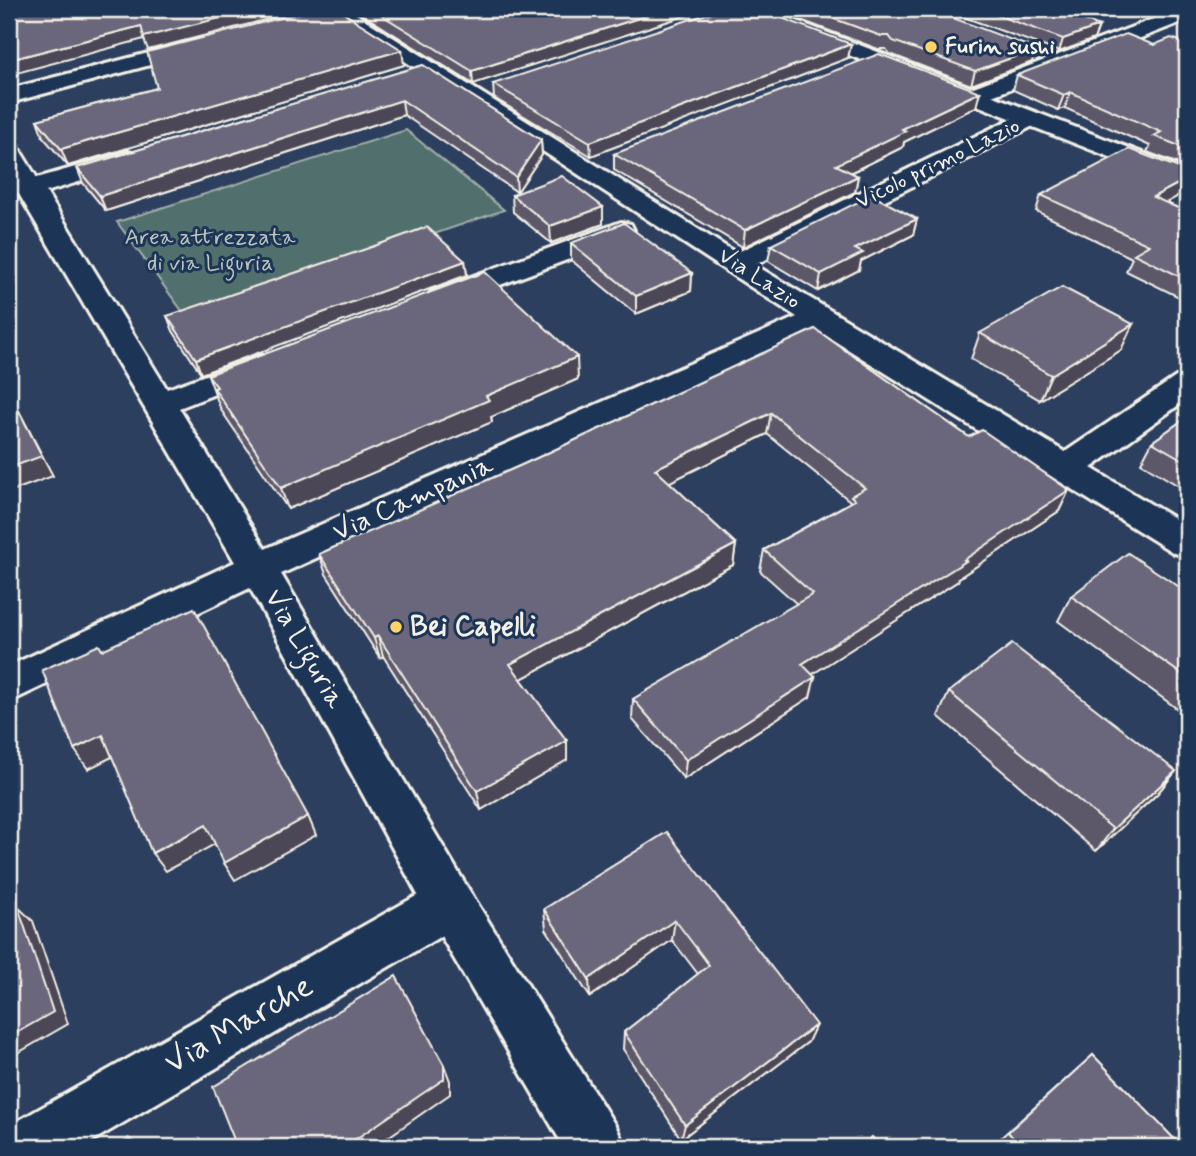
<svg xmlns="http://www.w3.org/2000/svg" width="1196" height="1156" font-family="Mynerve,sans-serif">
<rect width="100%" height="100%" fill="#2d3f5e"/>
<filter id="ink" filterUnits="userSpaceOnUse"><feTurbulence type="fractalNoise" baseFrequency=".0143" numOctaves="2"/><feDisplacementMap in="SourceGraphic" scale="14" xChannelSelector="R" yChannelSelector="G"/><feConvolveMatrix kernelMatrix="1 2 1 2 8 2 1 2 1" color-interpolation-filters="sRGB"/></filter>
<g filter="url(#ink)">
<path fill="#516f6d" stroke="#a2b0aa" stroke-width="2" d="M406,130l98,80 -316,109 -71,-97z"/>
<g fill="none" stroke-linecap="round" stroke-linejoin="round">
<g stroke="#f4f1e8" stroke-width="6">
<g id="street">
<path d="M325,9h23l388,244 285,-139h16l4,5 -4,5 -282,141 310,187 111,-75 11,-3v25l-96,69 96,58v31l-13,-4 -357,-223 -536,244 186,313 149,240 9,20h-61l-123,-211 -359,211h-73v-21l409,-231 -168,-307 -241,114v-36l226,-104 -219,-373 -7,-16v-28l9,2 19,31 91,-26 9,2 3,5 -3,5 -91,28 121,197 94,-34 11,3 5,7 -5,7 -93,36 86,141 532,-232z"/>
<path d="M1180,9h7v11l-208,81h-16l-3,-5 3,-5z"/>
<path d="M199,40l7,2 3,4 -3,4 -197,53v-14z"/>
<path d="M621,222l10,2 3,6 -3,6 -179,67 -10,3 -10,-3 -5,-6 5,-6z"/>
</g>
</g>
<g stroke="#f4f1e8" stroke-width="6">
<path id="secondary" d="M738,9h27l422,161v17l-446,-174z"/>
</g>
<use href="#street" fill="#1d3557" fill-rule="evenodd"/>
<use href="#secondary" fill="#1d3557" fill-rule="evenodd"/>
</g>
<g fill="#5c586a" stroke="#f4f1e8" stroke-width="2">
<path d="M354,9h352l-233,75z"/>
<path d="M771,9h158l103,53 -61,23 -81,-31 -4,-5h-8z"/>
<path d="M942,9h116l41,17 -5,13 -35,13z"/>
<path d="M1187,43v124l-40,-15 3,-6 -85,-38 -7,2 -45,-20 4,-15 137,-30z"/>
<path d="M851,44l-3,14 -257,98 -97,-58 -1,-14z"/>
<path d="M404,65l-336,101 -25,-29 -6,-17 120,-32z"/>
<path d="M423,65l118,75 1,15 -25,37 -113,-77 -298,96 -23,-28 -6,-15z"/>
<path d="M976,107l-72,35 -1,5 -52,26 7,3 -3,16 -112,55 -129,-77v-16z"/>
<path d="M1187,171v20l-21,12 21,9v89l-61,-30 6,-13 -96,-47 5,-16z"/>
<path d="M512,195l91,12v17l-52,19 -38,-31z"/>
<path d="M917,219l-4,16 -52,26 -2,9 -41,21 -50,-30 3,-16z"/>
<path d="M571,243l121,30 -1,18 -55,23 -65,-54z"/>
<path d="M465,261l2,14 -266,99 -28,-43 -6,-15z"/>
<path d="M815,329l154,108 100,53 -10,21 -100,67 -1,3 -146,93 -2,23 -126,82 -52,-60 1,-20 164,-95 -37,-33 4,-21 85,-47 1,-2 -83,-67 -98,48 67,62 -3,21 -212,114 46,62v19l-86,50 -98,-154 -3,2 -54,-84 -7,-20 205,-90z"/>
<path d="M980,333l141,17 -81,50 -69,-41z"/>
<path d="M208,375l370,4 -87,38 1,5 -204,87 -67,-99z"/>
<path d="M1187,417v74l-46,-28 11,-21z"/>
<path d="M1187,592v124l-129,-95 13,-25z"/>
<path d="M949,692l227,79 -19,23 -61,57 -158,-135z"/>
<path d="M667,832l141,210 -127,97 -58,-90 1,-17 74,-58 -26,-34 -82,57 -44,-68 -2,-20z"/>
<path d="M1093,1055l89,92h-181l-5,-5z"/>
</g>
<g fill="#4b4756" stroke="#f4f1e8" stroke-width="2">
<path d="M256,9h52l-160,41 -4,-11 -135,36v-15l132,-34z"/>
<path d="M667,9h39l-233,75 -1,-13z"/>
<path d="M1099,26l-5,13 -35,13 4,-13z"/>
<path d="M851,44l-3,14 -257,98 -1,-14z"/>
<path d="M1036,49l-4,13 -61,23 4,-14z"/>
<path d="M402,50l2,15 -336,101 -7,-17z"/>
<path d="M980,92l-4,15 -72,35 -1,5 -70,34 3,-16 66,-36z"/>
<path d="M1070,92l-5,16 -7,2 6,-15z"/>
<path d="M402,100l2,15 -298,96 -6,-15z"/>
<path d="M541,140l1,15 -25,37 -1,-15z"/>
<path d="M858,176l-3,16 -112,55 2,-17z"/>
<path d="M1187,179v12l-41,23 7,-17z"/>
<path d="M603,207v17l-52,19 -1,-17z"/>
<path d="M917,219l-4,16 -52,26 -2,9 -41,21 3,-17 34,-25z"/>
<path d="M465,261l2,14 -266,99 -5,-15z"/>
<path d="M692,273l-1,18 -55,23v-18z"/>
<path d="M1133,324l-12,26 -81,50 11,-25z"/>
<path d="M577,357l1,22 -87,38 1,5 -204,87 -7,-21 205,-92z"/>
<path d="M19,411l34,65 -44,16v-24z"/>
<path d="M771,413l-4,21 -113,56 1,-21z"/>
<path d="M1069,490l-10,21 -100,67 -1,3 -161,103 5,-20z"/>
<path d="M736,544l-3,21 -221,119 -2,-20z"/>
<path d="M378,636l5,20 -3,2 -6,-20z"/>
<path d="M815,677l-5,20 -126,82 2,-19z"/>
<path d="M103,735l13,20 -28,14 -14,-20z"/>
<path d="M567,741v19l-86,50 -4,-19z"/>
<path d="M1176,771l-19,23 -61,57 17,-22z"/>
<path d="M308,816l8,19 -81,45 -11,-17z"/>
<path d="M206,825l11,18 -51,28 -14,-18z"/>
<path d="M18,907l15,14 35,103 -59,34v-21z"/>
<path d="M675,920l-3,20 -82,57 -1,-18z"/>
<path d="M816,1025l-8,17 -127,97 4,-14z"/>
<path d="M444,1065l6,16v13l-76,53h-30z"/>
<path d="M129,1139l12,8h-10z"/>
</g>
<g fill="#6b667b" stroke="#f4f1e8" stroke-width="2">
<path d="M9,9h247l-112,28 -3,-11 -132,34z"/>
<path d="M316,9h21l65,41 -341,99 -24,-29 120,-32 -10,-36z"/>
<path d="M372,9h295l-195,62z"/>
<path d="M722,9h36l93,35 -261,98 -97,-58z"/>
<path d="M807,9h122l107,40 -61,22 -82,-30 -4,-5h-8z"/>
<path d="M980,9h78l41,17 -36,13z"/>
<path d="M1126,34l28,11 17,-7 16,5v106l-33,-13 7,-4 -91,-40 -6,3 -47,-20z"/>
<path d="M879,54l101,38 -78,37 4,2 -70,34 22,11 -113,54 -131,-76z"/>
<path d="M423,65l118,75 -25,37 -114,-77 -302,96 -23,-28z"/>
<path d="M1129,149l58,22v8l-34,18 34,15v68l-53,-26 15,-9 -108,-50z"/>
<path d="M562,176l41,31 -53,19 -38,-31z"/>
<path d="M872,195l45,24 -62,30 8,4 -42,21 -50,-29z"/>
<path d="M624,223l68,50 -56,23 -65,-53z"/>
<path d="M427,227l38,34 -269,98 -29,-43 199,-67z"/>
<path d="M485,272l92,85 -91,39 3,4 -208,88 -67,-100 3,-1 -9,-12z"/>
<path d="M1062,287l71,37 -82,51 -71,-42z"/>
<path d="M815,329l154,108 13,-7 87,60 -105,70 2,1 -164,103 13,13 -129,83 -53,-61 180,-105 -49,-44 91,-50 -4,-4 14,-8 -94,-75 -116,56 81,75 -226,120 57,77 -90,50 -99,-155 -4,2 -55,-84 205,-90z"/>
<path d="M19,411l23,45 -33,12v-53z"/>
<path d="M1187,417v45l-35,-20z"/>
<path d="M1128,553l59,39v86l-116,-82z"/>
<path d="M194,608l114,208 -84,47 -18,-38 -54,28 -49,-118 -29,14 -32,-79 57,-25 3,5z"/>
<path d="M1012,644l164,127 -63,58 -164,-137z"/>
<path d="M667,832l149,193 -131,100 -61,-93 85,-67 -34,-45 -86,59 -45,-70z"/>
<path d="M18,907l35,105 -44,25v-125z"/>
<path d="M396,976l48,89v14l-100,68h-107l-24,-60z"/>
<path d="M1093,1055l89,92h-161l-13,-15z"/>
<path d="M872,1137l9,10h-21z"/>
<path d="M129,1139l2,8h-15z"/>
</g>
</g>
<g fill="#ffd166" stroke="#1d3557" stroke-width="2.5">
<circle cx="931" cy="47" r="7"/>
<circle cx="396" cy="627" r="7"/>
</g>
<g text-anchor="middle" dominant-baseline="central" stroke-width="6" stroke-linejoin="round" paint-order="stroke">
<g font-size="23" font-weight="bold" fill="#f4f1e8" stroke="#1d3557" text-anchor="start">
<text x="945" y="47">Furin sushi</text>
</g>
<g font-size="23" fill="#f4f1e8" stroke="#1d3557">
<text transform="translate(938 164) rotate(-26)">Vicolo primo Lazio</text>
<text transform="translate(759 279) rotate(33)">Via Lazio</text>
</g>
<g font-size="23" fill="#bbc4bd" stroke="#1d3557">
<text x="210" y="238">Area attrezzata<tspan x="210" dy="26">di via Liguria</tspan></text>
</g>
<g font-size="28" fill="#f4f1e8" stroke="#1d3557">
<text transform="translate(413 499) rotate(-24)">Via Campania</text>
<text transform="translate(304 649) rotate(60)">Via Liguria</text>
</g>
<g font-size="28" font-weight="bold" fill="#f4f1e8" stroke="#1d3557" text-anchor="start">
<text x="410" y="627">Bei Capelli</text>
</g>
<g font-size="33" fill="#f4f1e8" stroke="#1d3557">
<text transform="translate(239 1025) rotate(-30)">Via Marche</text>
</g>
</g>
<rect width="1196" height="1156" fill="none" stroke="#1d3557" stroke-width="35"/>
<rect x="18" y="18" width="1161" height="1121" fill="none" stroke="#f4f1e8" stroke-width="2.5" filter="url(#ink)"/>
</svg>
